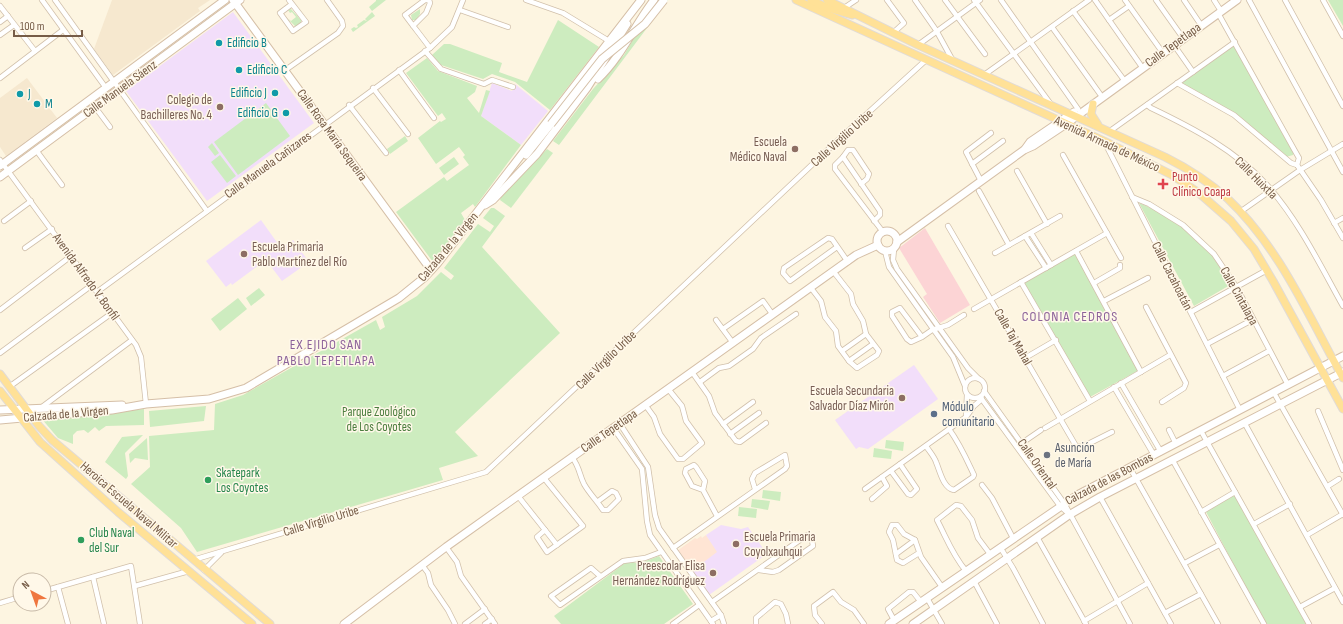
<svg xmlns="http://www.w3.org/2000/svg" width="1343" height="624" font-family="'Sofia Sans Condensed',sans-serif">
<rect width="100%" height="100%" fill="#fdf5e1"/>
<g fill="#f6e8cf">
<path d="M112,0h98l-12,8 2,3 -87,64 -19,-26z"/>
<path d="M27,78l30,40 -51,38 -6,-9v-49z"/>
</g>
<path fill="#ffe5d4" d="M706,535l12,17 -26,19 -15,-20 18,-13 2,1 4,-3 1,2z"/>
<g fill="#f2defa">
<path d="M233,12l81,111 -107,78 -81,-110z"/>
<path d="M492,83l20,8 3,-7 33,27 -27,34 -40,-29z"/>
<path d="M261,220l20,28 12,-8 16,22 -27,19 -16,-21 -34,25 -1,-2 -5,4 -20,-26z"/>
<path d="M914,365l24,34 -70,50 -9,-2 -3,2 -21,-29z"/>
<path d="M721,525l20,4 7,-2 19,27 -58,41 -17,-24 25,-19 -11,-17z"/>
</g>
<path fill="#fcd4d5" d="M925,228l45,77 -30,18 -17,-26 4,-3 -28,-46z"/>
<g fill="#cdecbf">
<path d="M376,0h10l-14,11 -3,-4 7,-6z"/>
<path d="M659,0h9l-109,145 -6,-4 40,-52 31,-34 21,-36z"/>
<path d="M1328,0h15v26z"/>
<path d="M291,9l10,11v3l-5,4 -9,-9 4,3 5,-4 -4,-5 -2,1 -2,-3z"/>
<path d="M420,9v5l-4,6h-4l-1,-5z"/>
<path d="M372,12l3,4 -22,16 -2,-3 3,-2 2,1 2,-1 -1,-2 7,-5 3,1 -2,-2z"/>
<path d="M558,20l41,27 -49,63 -35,-28 -23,-8 -9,5 -42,-14 -9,-10 12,-11h6l52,19 -3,9 28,10z"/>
<path d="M1234,45l60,106 -1,4 -7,2 -49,-42 -56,-32z"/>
<path d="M427,58l11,13 39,15 -2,6 -8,6 12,15 7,-23 4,1 -9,25 40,29 -46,62 -2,-3 -12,9 4,7 -32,42 -37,-50 48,-35 3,4 22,-16 -6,-8 2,-2 -6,-8 -23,17 -18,-26 22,-17 1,1 5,-3 -4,-6 -4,3 -32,-43z"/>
<path d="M266,103l24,33 -52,39 -24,-33z"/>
<path d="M405,136l3,5 -18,13 -3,-5z"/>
<path d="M212,143l7,10 -4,3 -7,-9z"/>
<path d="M547,149l6,4 -42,55 -11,-8 1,-3z"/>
<path d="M220,155l16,21 -9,7 -16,-21z"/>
<path d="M454,157l5,7 -15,11 -5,-7z"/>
<path d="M1139,203c26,10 56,31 74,52 7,9 12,21 17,30l-36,21z"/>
<path d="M491,208h3l11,8 -23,31 78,86 -105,99 23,24 -39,12 4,12 -246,72 -16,-24 -50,-44 19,-17 -1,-31 65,-6 1,-26 28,-9 133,-75 4,10 5,-3 -3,-10 35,-21 24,-24 10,8 3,-4 -10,-8 34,-44 12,8 4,-6 -11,-8z"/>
<path d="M1075,251l66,118 -51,28 -66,-114z"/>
<path d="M259,288l6,7 -14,11 -5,-8z"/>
<path d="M238,298l9,11 -27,22 -9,-12z"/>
<path d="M206,406l-2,15 -54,6 -1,-16z"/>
<path d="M144,409v16l-38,1 -7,5 -4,-4 -7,6 -4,-3 -7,1 -4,4v9l-15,-6 -17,-20z"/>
<path d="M143,435l-18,18 3,23 -2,3 -21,-17 17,-25z"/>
<path d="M147,438l1,22 -13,-2 -5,5 -1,-9z"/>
<path d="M886,440l18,2 -1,9 -18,-3z"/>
<path d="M874,448l18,3 -1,8 -18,-2z"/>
<path d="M763,490l18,2 -1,9 -18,-3z"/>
<path d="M1234,491l73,133h-42l-61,-116z"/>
<path d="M752,499l18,2 -2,9 -17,-3z"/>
<path d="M739,507l18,2 -1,9 -18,-2z"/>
<path d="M659,556l34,48 -29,20h-103l-7,-8 75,-56 9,4z"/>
</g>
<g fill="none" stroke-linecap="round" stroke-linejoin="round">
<g stroke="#d1c0ab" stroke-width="6">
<g id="street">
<path d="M42,0l64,88"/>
<path d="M55,0l152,211"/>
<path d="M289,0l17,22 -13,9 -13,-18 12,-9"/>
<path d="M526,0l37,13 46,28"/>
<path d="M887,0l17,23 -11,10"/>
<path d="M915,0l21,30 17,31"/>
<path d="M945,0l40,54"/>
<path d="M974,0l76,103"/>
<path d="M1001,0l77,109"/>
<path d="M1095,0l47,67"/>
<path d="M1125,0l38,53"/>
<path d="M1156,0l27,38"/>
<path d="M1184,0l17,25"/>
<path d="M1214,0l7,11"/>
<path d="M1249,0l94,172"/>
<path d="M1285,0l58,106"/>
<path d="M1323,0l20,36"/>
<path d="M0,6l35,45"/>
<path d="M844,8l12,-8"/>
<path d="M460,10l48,17"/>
<path d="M1073,11l51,69"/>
<path d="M1218,13l77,138 4,7 -2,7"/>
<path d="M1109,20l20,-14"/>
<path d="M0,22l8,-6"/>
<path d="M413,26l13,-13 4,-10 -1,-3h-4l-20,15c8,11 17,22 25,33"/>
<path d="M1052,27l48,67"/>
<path d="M0,35l14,-10"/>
<path d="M918,45l62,-45"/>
<path d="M1174,45l19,27"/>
<path d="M425,51l16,18 43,15 8,-4 21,7"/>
<path d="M399,70l35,48"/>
<path d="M284,71l54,-38 5,-7 -1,-5 -15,-21"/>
<path d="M984,75l105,-75"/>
<path d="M0,78l63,-48"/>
<path d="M1177,83l57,32 57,48 6,2 24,35 22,38"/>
<path d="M373,88l35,46"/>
<path d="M349,105l37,48"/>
<path d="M1147,105l4,3c42,20 84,42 116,77 32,36 53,80 76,121"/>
<path d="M95,107l15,20"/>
<path d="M1110,131l125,-89"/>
<path d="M1104,141l136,269"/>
<path d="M36,150l26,35"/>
<path d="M1063,155l58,103"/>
<path d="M843,157l-8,8v4l48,63"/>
<path d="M0,160l136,185 5,12 5,47"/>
<path d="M972,164l31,-23"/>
<path d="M1017,171l30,53"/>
<path d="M981,181l-15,-29 25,-19"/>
<path d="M861,184l6,-5 2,-5 -16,-24h-5l-5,7 37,54v4l-6,6"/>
<path d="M979,191l30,54"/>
<path d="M1132,197l17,7 34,21 31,29 23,34 51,97"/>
<path d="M1240,212l60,-42 43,-26"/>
<path d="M4,221l27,-20"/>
<path d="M1334,223l9,-5"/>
<path d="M948,226l128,220 6,1 30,-15"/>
<path d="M1031,233l20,32"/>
<path d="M1025,236l21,32"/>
<path d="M837,247l-47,34 -7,-8 1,-5 44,-30 4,1 16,23"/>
<path d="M25,248l27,-19"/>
<path d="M894,249l-1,11 4,9 71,99 11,11"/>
<path d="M885,251l4,16 64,90 12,29"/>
<path d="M1076,251l65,121"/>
<path d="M995,253l65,-37"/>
<path d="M833,271l18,23 2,10 10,17 3,13 13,17 -2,4 -20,13 -8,-7 24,-17"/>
<path d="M1021,282l69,119"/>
<path d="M1094,283l26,-15v-3"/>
<path d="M811,288l10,13 4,16 11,14 2,15 11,15"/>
<path d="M97,292l333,-244 22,-21 11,-27"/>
<path d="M1104,301l44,-23"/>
<path d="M1146,307l40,76 -2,5 -22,14"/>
<path d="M974,309l133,-76"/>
<path d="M0,310l71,-54"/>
<path d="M1191,312l76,-42"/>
<path d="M716,320l17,23"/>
<path d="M723,329l40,-28 10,14"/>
<path d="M922,337l-22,-29 -8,4v4l15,23 4,3 11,-5 10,-7 16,-5 16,-10"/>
<path d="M1207,344l45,-24"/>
<path d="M842,351l24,-17"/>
<path d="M0,353l92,-68"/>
<path d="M1025,358l31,-18"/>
<path d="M692,372l17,24 6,17 21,28 4,1 26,-19"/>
<path d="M1223,376l46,-25"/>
<circle cx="975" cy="388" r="10"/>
<path d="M700,382l19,-14 10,-2 24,-17 8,-11 35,-24"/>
<path d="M1121,383l40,69"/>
<path d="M9,387l103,-74"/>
<path d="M1114,387l40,68"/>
<path d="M984,391l80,112 66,121"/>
<path d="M1274,393l69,122"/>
<path d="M981,398l79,108 8,7"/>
<path d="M646,406l8,11 6,17 18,25h5l19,-16 -16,-22 -4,-15 -13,-16"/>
<path d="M42,407l90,-67"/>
<path d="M1318,411l25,59"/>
<path d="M966,415l1,-20"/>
<path d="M1244,422l99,180"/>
<path d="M620,424l28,43 7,48 4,13 62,87 3,9"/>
<path d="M723,424l30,-22"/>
<path d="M1045,428l125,-73"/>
<path d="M614,429l28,40 5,52 3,14 63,89"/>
<path d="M1169,430l7,14"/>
<path d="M1201,431l108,193"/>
<path d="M730,434l29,-21"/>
<path d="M1022,443l19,-13"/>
<path d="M926,446c3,5 8,10 10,16 4,9 7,26 18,28l19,-13 1,-2c-8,-17 -14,-31 -25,-46"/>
<path d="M572,457c8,11 7,17 12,27 5,9 13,17 19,26h5l11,-11 -3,-6 -4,-2 -15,11"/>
<path d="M1172,459l92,165"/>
<path d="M1130,468l88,156"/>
<path d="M891,471l17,23 3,1 6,-6 -17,-25"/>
<path d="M544,478l39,48 -36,26 -10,-15 8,-7"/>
<path d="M982,485l10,13 21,40"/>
<path d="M1328,486l11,-7"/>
<path d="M865,489l101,-72 8,-11 8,-7"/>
<path d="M703,490l2,-9 -9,-14 -2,-2 -8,4 -1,4 7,13 11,4 14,26"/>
<path d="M518,496l39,49"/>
<path d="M1100,497l71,127"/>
<path d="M872,499l15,-13 -5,-9"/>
<path d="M1201,512l34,-20"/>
<path d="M1254,524l36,-20"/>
<path d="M1307,535l36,-21"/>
<path d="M1037,537l49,87"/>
<path d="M446,547l11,15 4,14 34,48"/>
<path d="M1000,547l13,21 30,56"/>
<path d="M673,548l112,-79 2,-3 -2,-11 -30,18 -3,6 3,10"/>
<path d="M919,553l-16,10 -6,-3 -4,-20 -4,-8 3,-7h5l7,9 11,6 6,17 21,30"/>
<path d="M896,554l19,-14"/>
<path d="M193,560l293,-88 349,-329 91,-83"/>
<path d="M1185,563l34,-18"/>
<path d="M422,565l6,8 3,12 17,25 7,14"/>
<path d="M204,570l17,-17"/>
<path d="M966,571c-14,-17 -19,-32 -29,-51l19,-15 5,1 11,14 6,18 12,16"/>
<path d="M600,576l-9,-8 -37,26 -3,2 9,9 63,-44 22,-3 16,-6"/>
<path d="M93,577l11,47"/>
<path d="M974,581l23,43"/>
<path d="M135,586l54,-15"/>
<path d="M58,587l10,37"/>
<path d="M44,591l87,-25 9,58"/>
<path d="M927,598l15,26"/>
<path d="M712,602l95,-67 5,5 1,6 -34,24 -6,2 -14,-2"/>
<path d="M0,603l20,-6"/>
<path d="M1300,607l35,-19"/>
<path d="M1165,613l36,-19"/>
<path d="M894,620l-6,-11 21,-17h4l8,10"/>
<path d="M711,621l10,-6"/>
<path d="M1084,621l64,-38"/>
<path d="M465,624l20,-15"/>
<path d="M485,624l7,-5"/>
<path d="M673,624l26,-19"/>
<path d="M756,624v-6l19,-16 6,2 5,10 2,10"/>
<path d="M822,624l-7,-9 -1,-9 19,-14 8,10 13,8 10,14"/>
</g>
</g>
<g stroke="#d5bfa7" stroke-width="9">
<g id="secondary">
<path d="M233,0l198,270"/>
<path d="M598,79c24,-23 36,-53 56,-79"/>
<path d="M1025,149l5,-7 44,-30"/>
<path d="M526,155l25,-31"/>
<path d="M0,166l225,-166"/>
<path d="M0,177l240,-177"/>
<path d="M485,205l8,-5 44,-46 50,-66 40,-64"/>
<circle cx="887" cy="241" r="10"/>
<path d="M897,242l127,-92 9,-4 33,-22 171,-124"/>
<path d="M0,410l122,-5"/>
<path d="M0,420l112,-10 34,-6 63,-5 37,-11 153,-90 26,-21 12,-13 204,-264"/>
<path d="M344,624l102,-77 410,-292 22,-10"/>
<path d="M889,624l190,-130 264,-138"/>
<path d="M913,624l156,-109 31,-18 243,-125"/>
</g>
</g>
<g stroke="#e1dbd7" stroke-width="9">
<g id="primary">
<path d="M796,0l308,141 68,34 27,18 32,28 23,28 19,32 70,128"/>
<path d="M811,0l17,8 24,7"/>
<path d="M827,0l91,45 247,112c22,11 44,25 63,42 52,49 81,118 115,179"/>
<path d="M1093,104l-2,10 7,11"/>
<path d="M0,374l39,52 13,14 218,184"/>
<path d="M0,391l40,51 78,70 134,112"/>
</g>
</g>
<use href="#street" stroke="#fff" stroke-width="4.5"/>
<use href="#secondary" stroke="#fff" stroke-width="7"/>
<use href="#primary" stroke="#ffe197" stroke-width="7"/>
<g stroke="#d5bfa7" stroke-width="9" stroke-linecap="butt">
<path id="secondary-bridge" d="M551,124l51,-65 43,-35 19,-24"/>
</g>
<use href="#secondary-bridge" stroke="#fff" stroke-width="7"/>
</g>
<g fill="#0f9aa8" stroke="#fff8e9" stroke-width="1.5">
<circle cx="219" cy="43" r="4"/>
<circle cx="239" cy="70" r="4"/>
<circle cx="275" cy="93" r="4"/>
<circle cx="20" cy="94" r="4"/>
<circle cx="37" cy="104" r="4"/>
<circle cx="286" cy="113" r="4"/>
</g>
<g fill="#8d6e63" stroke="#fff8e9" stroke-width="1.5">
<circle cx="220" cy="107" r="4"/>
<circle cx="795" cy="149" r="4"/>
<circle cx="244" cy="254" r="4"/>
<circle cx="902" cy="398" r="4"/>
<circle cx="736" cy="544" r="4"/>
<circle cx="713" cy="573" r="4"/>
</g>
<path fill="#e0444e" stroke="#fff8e9" stroke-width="1.5" d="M1161 178h4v4h4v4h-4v4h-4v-4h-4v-4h4z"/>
<circle fill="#5c6f8a" stroke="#fff8e9" stroke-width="1.5" cx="934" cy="414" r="4"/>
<circle fill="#6b7280" stroke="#fff8e9" stroke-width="1.5" cx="1047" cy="455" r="4"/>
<g fill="#2e9e5b" stroke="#fff8e9" stroke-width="1.5">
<circle cx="208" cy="480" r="4"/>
<circle cx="81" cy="540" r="4"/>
</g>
<g text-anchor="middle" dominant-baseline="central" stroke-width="3" stroke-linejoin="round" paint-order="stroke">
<g font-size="13" fill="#0d838f" stroke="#fff8e9" text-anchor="start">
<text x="227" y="43">Edificio B</text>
<text x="247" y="70">Edificio C</text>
<text x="267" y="93" text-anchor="end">Edificio J</text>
<text x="28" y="94">J</text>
<text x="45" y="104">M</text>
<text x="278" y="113" text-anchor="end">Edificio G</text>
</g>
<g font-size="13" fill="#765c47" stroke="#fff8e9">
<text transform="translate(1173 45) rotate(-36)">Calle Tepetlapa</text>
<text transform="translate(120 89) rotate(-36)">Calle Manuela Sáenz</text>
<text transform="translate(332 135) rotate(54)">Calle Rosa María Sequeira</text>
<text transform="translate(842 138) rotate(-42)">Calle Virgilio Uribe</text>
<text transform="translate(1107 144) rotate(25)">Avenida Armada de México</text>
<text transform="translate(268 165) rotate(-36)">Calle Manuela Cañizares</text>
<text transform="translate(1256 178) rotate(45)">Calle Huixtla</text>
<text transform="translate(448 247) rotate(-50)">Calzada de la Virgen</text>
<text transform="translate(1172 276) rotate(63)">Calle Cacahoatán</text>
<text transform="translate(86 277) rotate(54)">Avenida Alfredo V. Bonfil</text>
<text transform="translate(1239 296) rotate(61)">Calle Cintalapa</text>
<text transform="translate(1013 337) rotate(60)">Calle Taj Mahal</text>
<text transform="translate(606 360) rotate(-44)">Calle Virgilio Uribe</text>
<text transform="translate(66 414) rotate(-5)">Calzada de la Virgen</text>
<text transform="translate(609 431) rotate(-35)">Calle Tepetlapa</text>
<text transform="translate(1037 464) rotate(55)">Calle Oriental</text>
<text transform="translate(1109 479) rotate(-28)">Calzada de las Bombas</text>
<text transform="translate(129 505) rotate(41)">Heroica Escuela Naval Militar</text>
<text transform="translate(321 521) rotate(-17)">Calle Virgilio Uribe</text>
</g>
<g font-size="13" fill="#785e54" stroke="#fff8e9" text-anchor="end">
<text x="212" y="100">Colegio de<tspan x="212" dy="15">Bachilleres No. 4</tspan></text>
<text x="787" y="142">Escuela<tspan x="787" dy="15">Médico Naval</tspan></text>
<text x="252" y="247" text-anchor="start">Escuela Primaria<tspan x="252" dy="15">Pablo Martínez del Río</tspan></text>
<text x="894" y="391">Escuela Secundaria<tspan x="894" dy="15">Salvador Díaz Mirón</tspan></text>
<text x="744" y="537" text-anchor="start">Escuela Primaria<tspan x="744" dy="15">Coyolxauhqui</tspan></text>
<text x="705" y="566">Preescolar Elisa<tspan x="705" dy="15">Hernández Rodríguez</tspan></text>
</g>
<g font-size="13" fill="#be3a42" stroke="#fff8e9" text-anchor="start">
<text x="1172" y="177">Punto<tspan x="1172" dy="15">Clínico Coapa</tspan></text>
</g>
<g font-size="13" fill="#4e5e75" stroke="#fff8e9" text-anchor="start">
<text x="942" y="407">Módulo<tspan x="942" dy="15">comunitario</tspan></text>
</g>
<g font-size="13" fill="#4b7d3e" stroke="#fff8e9">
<text x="379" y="412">Parque Zoológico<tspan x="379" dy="15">de Los Coyotes</tspan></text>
</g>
<g font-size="13" fill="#5b616d" stroke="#fff8e9" text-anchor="start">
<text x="1055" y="448">Asunción<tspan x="1055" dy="15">de María</tspan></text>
</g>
<g font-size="13" fill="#27864d" stroke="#fff8e9" text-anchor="start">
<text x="216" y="473">Skatepark<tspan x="216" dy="15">Los Coyotes</tspan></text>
<text x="89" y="533">Club Naval<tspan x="89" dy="15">del Sur</tspan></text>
</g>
<g font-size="14" letter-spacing="1" fill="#8c629a" stroke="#fff8e9">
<text x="1070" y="316">COLONIA CEDROS</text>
<text x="326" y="344">EX EJIDO SAN<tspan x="326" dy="16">PABLO TEPETLAPA</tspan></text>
</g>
</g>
<g transform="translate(32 592) rotate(319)"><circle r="19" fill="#fff8e9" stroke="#c8baa8"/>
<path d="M0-3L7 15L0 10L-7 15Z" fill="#ef763f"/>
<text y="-6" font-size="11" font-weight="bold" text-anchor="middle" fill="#765c47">N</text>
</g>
<path d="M14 30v6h68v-6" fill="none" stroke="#765c47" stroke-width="2"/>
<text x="20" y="30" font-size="12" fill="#765c47" stroke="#fff8e9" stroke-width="3" paint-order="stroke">100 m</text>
</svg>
